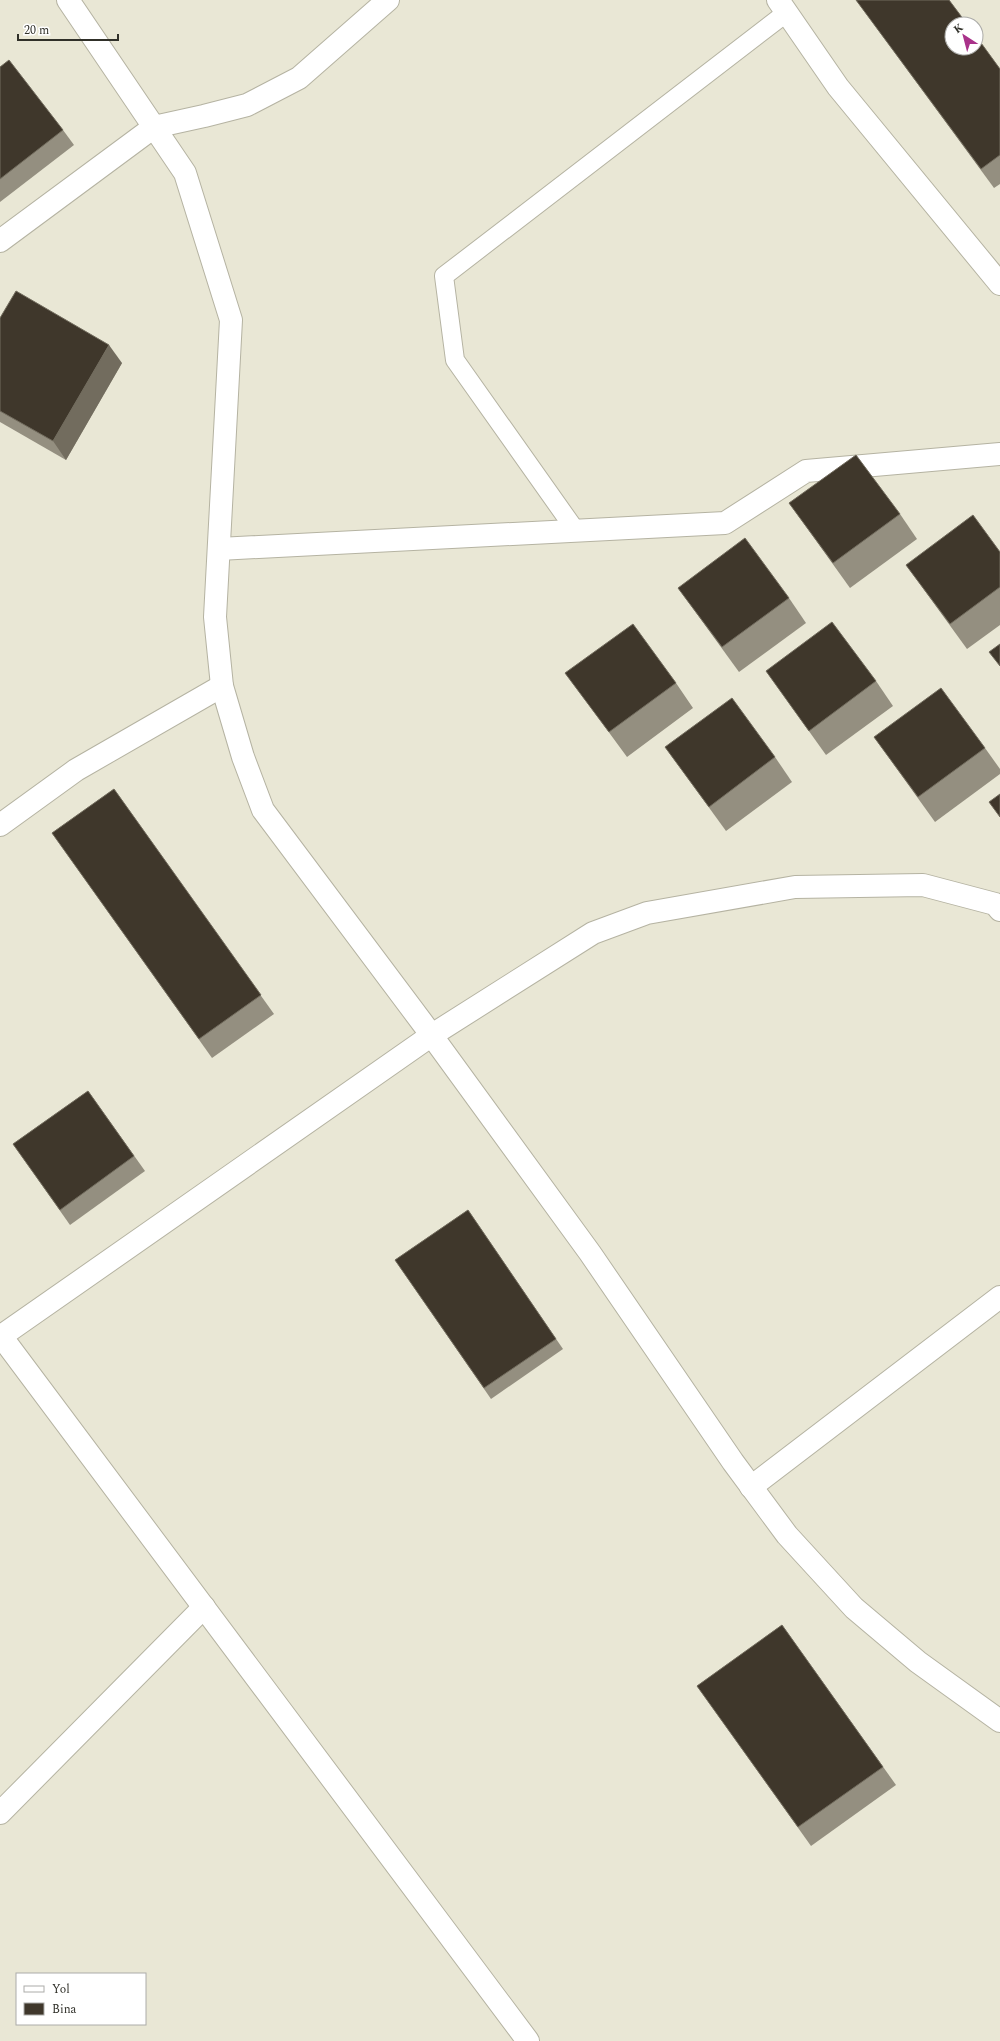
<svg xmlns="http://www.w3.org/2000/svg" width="1000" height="2041" font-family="Spectral,serif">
<rect width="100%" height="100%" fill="#e9e7d5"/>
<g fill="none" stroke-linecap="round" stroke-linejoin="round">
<g stroke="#b5b3a2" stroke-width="20">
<path id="service" d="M576,531l-121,-171 -11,-84 342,-263"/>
</g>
<g stroke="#b5b3a2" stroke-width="24">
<g id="minor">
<path d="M0,241l154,-114 50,-11 43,-11 52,-27 89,-78"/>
<path d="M219,549l506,-26 81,-52 194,-17"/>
<path d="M0,825l76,-55 146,-84"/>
<path d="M1,1336l527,705"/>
<path d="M0,1337l432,-302 161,-102 54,-20 148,-26 128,-2 72,19 5,6"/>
<path d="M751,1487l249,-190"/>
<path d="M0,1813l204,-206"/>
</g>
</g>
<g stroke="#b5b3a2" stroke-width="24">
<g id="tertiary">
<path d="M68,0l117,173 46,147 -16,297 7,69 21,71 20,53 161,215 166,228 143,209 54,73 67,73 64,54 82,59"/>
<path d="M778,0l60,87 162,197"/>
</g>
</g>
<use href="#service" stroke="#fff" stroke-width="18"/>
<use href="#minor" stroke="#fff" stroke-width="22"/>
<use href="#tertiary" stroke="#fff" stroke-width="22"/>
</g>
<g fill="#948f80">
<path d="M856,0h93l51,69v115l-6,4z"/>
<path d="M0,67l63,63 11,15 -74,57z"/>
<path d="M0,318l122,45 -56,97 -66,-38z"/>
<path d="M789,503l111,11 17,25 -67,49z"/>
<path d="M1000,552v73l-33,24 -61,-84z"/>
<path d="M678,588l111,10 17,25 -67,49z"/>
<path d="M766,671l110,10 17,25 -67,49z"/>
<path d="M565,673l111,10 17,25 -66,49 -44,-60z"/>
<path d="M874,737l111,11 15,21v5l-65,48z"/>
<path d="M665,747l110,10 17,25 -66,49z"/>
<path d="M114,789l160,225 -62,44 -160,-225z"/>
<path d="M88,1091l57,80 -75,54 -57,-81z"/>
<path d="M468,1210l95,139 -72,50 -96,-139z"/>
<path d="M782,1625l114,160 -85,61 -114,-160z"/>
</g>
<path fill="#726c5e" d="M109,345l13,18 -56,97 -13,-19z"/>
<g fill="#3f372b" stroke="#726c5e">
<path d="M856,0h93l18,24h-15v24h24v-12l24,33v86l-19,14z"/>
<path d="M9,60l54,70 -63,49v-112z"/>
<path d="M16,291l93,54 -56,96 -53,-30v-93z"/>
<path d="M856,455l44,59 -67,49 -44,-60z"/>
<path d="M973,515l27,37v35l-50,37 -44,-59z"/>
<path d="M745,538l44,60 -67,49 -44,-59z"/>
<path d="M832,622l44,59 -67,50 -43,-60z"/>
<path d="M633,624l43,59 -67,49 -44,-59z"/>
<path d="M1000,644v22l-11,-14z"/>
<path d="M941,688l44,60 -67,49 -44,-60z"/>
<path d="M732,698l43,59 -66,50 -44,-60z"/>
<path d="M114,789l147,206 -62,44 -147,-206z"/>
<path d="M1000,794v23l-11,-15z"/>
<path d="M88,1091l46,65 -74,54 -47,-66z"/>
<path d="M468,1210l88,129 -72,49 -89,-128z"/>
<path d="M782,1625l101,142 -85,60 -101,-141z"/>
</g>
<rect x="16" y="1973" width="130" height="52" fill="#ffffff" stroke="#acaca9"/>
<rect x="24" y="1986" width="20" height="6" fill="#ffffff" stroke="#acaca9"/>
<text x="52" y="1993" font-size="12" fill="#303029">Yol</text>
<rect x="24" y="2003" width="20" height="12" fill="#3f372b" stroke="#acaca9"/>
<text x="52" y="2013" font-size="12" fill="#303029">Bina</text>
<g transform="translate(964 36) rotate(324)"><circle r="19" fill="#ffffff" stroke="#acaca9"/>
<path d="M0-3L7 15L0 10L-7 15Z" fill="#a9328a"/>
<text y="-6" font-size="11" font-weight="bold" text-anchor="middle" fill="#303029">K</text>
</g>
<path d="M18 34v6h100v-6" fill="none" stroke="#303029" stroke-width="2"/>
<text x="24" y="34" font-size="12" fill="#303029" stroke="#ffffff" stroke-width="3" paint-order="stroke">20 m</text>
</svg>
